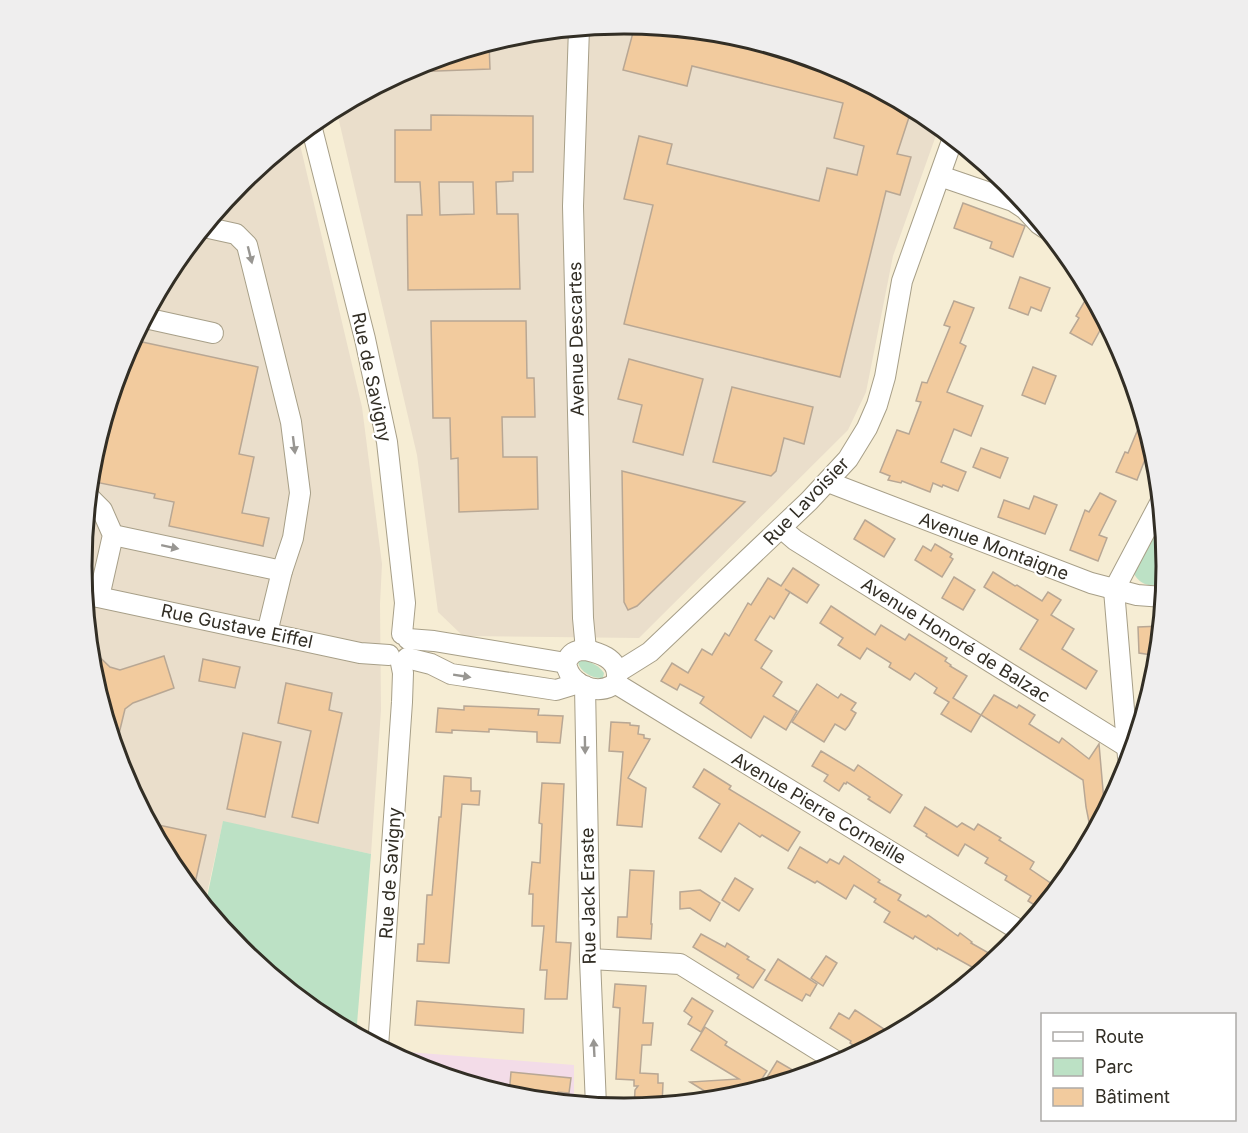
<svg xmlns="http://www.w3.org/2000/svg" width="1248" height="1133" font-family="Inter,sans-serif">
<rect width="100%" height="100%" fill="#f6edd4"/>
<g fill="#eadecb">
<path d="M624,24l106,10 102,31 94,51 13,11 -46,129 -27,136 -18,38 -209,208 -176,-2 -25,-24 -21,-157 -81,-347 81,-43 101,-31z"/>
<path d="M298,136l64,271 20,157 -2,40 1,106 -10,144 -148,-32 -19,84 -31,-38 -50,-94 -31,-102 -10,-106 10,-106 31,-101 50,-94 68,-82z"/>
</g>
<path fill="#f3dce8" d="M395,1051l179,14v39l-56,-5 -102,-31 -22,-12z"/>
<g fill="#bce1c5">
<path d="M1162,522l4,45 -1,19c-15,-1 -23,1 -31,-12z"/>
<path d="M583,660c9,2 16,6 21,13l-1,5c-10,1 -23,-6 -25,-16z"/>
<path d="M223,821l148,33 -15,182 -34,-19 -82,-67 -35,-43z"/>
</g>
<g fill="#f2cb9e" stroke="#b8a794" stroke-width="1.5" fill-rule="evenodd">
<path d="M635,25l95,9 102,31 80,43 -15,46 14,3 -11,38 -14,-4 -46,186 -216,-53 29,-119 -29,-6 15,-63 33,8 -5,20 152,37 8,-33 30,7 7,-29 -30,-8 9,-35 -151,-37 -5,20 -64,-16z"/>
<path d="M489,43l1,26 -79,3v-4l6,-3z"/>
<path d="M431,115l102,1v56h-20v9l-17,1 1,32h21l2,75 -112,1 -1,-75h15l-2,-33h-25v-52h36zM439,182h34l1,32 -34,1z"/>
<path d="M963,203l62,23 -12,31 -23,-9 2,-6 -38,-14z"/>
<path d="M1020,277l30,11 -9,23 -10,-4 -3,8 -19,-7z"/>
<path d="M1090,292l14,28v3l-12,22 -22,-12 9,-15 -3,-2z"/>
<path d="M954,301l20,7 -14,35 6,3 -19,46 36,14 -12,30 -17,-7 -13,33 25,10 -8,19 -15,-6 -1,2 -9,-4 -3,9 -28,-11 -1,2 -13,-3 2,-4 -10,-4 17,-42 12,4 12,-32 -5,-1 6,-19 5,1 23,-56 -6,-2z"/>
<path d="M431,321h95l1,57h7l1,39h-33l1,40h34l1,52 -79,3 -1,-54 -7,1 -1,-41h-17z"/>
<path d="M133,340l125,27 -19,87 15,3 -12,56 27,5 -6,28 -94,-20 5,-24 -20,-4 1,-4 -65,-13 2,-21 31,-101z"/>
<path d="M629,359l74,20 -20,76 -50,-13 9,-37 -24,-6z"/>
<path d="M1033,367l23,9 -11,28 -23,-9z"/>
<path d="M732,387l81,20 -9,37 -20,-6 -8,33 -5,5 -58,-14z"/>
<path d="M1143,417l8,27 -14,36 -21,-8 9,-20 3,1z"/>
<path d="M981,448l27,10 -8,20 -27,-11z"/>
<path d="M622,471l123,31 -108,104 -9,4 -4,-8z"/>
<path d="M1100,493l16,8 -17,34 8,3 -9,23 -28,-11 15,-40 4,2z"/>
<path d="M1034,496l23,9 -12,29 -47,-17 6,-17 25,9z"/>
<path d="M865,520l30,19 -11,18 -30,-18z"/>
<path d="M935,544l17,10 -2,3 3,2 -11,18 -27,-17 8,-14 8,5z"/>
<path d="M793,568l26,17 -12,18 -22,-14 5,3 -16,27 -4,-3 -15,24 17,11 -11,17 21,14 -9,14 24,15 -11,19 -22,-14 -13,22 -51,-35 4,-6 -24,-13 -3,6 -16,-9 11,-18 16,10 14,-24 10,6 13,-22 4,3 19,-33 3,2 17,-27 13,8z"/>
<path d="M993,572l22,14 2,-1 25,16 6,-9 13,8 -10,15 23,14 -12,20 35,22 -11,18 -66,-40 18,-29 -54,-33z"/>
<path d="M954,577l21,13 -12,20 -21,-12z"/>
<path d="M831,606l44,29 6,-10 24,15 4,-6 38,24 -2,3 6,4 -1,1 17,10 -14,22 28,17 -10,17 -30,-18 8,-12 -15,-9 3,-5 -22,-15 -5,7 -21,-13 2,-4 -24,-15 -7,11 -22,-14 5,-7 -23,-15z"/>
<path d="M1161,626l-3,30 -19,-3 -1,-26z"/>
<path d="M89,647l21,20 10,3 44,-14 10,32 -41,15 -8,6 -10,41 -23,-78z"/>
<path d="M203,659l37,8 -5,21 -36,-7z"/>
<path d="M286,683l46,10 -3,17 13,3 -24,110 -26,-6 19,-86 -33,-8z"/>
<path d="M817,684l21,14 3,-4 15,9 -5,7 5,3 -7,12 -4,5 -10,-6 -11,18 -32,-20z"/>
<path d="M994,695l23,13 2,-3 16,10 -6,9 30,19 3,-5 27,21 10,-15 6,69 -13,24 -6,-30 -3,-27 -102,-65z"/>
<path d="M464,706l75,3 -1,6 25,1 -3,27 -23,-1v-10l-48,-3v3l-37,-2v3l-16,-1 2,-24 26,2z"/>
<path d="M611,722l19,1v2l9,1 -1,8 6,1v3l6,1 -22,39 18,10 -4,39 -25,-2 6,-73 -14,-1z"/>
<path d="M243,733l38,9 -16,75 -38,-8z"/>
<path d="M821,751l33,20 4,-6 44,30 -12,18 -22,-14 2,-2 -23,-15 -1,2 -2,-1 -5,8 -15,-10 4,-6 -16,-9z"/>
<path d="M704,769l27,17 -2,3 71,43 -12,19 -26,-16 -2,2 -21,-14 -18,29 -22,-14 21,-34 -27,-17z"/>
<path d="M444,776l27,2v13h9l-1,14 -17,-1 -13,159 -32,-2 1,-17h6l3,-49h5l7,-78h2z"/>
<path d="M542,783l22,1 -8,158 15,1 -4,56h-22l2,-29h-7l4,-44h-12l1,-32h-4l3,-32 8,1 2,-39 -3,-1z"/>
<path d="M925,807l32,20 5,-4 12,7 4,-6 23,14 -2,2 35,22 -4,7 22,15 -6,10 5,3 -10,12 -13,-8 3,-5 -26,-16 2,-4 -22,-13 3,-5 -23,-14 -7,12 -32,-20 1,-2 -13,-8z"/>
<path d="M149,823l57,12 -13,57 -20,-24z"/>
<path d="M800,847l27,16 3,-4 9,5 5,-8 36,24 -2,2 23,13 -3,5 28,17 2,-2 30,21 2,-3 12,9 -1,1 23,13 -7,11 -6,5 -43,-24 -1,2 -22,-14 -2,3 -29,-17 6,-10 -16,-10 2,-3 -22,-14 -8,14 -29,-18 -2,2 -27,-15z"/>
<path d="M630,870l24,1 -3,53h1l-1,15 -34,-2 1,-20h9z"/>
<path d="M735,878l18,11 -14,22 -17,-11z"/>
<path d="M700,890l20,13 -10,18 -20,-13 -10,1v-17z"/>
<path d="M701,934l24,13 2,-4 22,14 -2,2 18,11 -12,18 -16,-10 2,-3 -46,-28z"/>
<path d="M826,956l11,7 -14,23 -12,-8z"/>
<path d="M778,959l39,25 -7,12 -4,-2 -4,7 -37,-21z"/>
<path d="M615,984l31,2 -3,37h10l-2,22h-9l-2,28 18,1v9h5l-1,22 -28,3 1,-18 3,-4h-4v-6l-18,-1 4,-71 -7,-1z"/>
<path d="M692,998l21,13 -12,21 -13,-8 4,-7 -8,-6z"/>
<path d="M417,1001l107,8 -1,24 -108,-8z"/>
<path d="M855,1010l38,25 -31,16 -12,-8 1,-2 -21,-13 9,-15 10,6z"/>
<path d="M705,1027l22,15 -2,3 42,26 -13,20 -25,8 -10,1 -29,-18 49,-3 -48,-29z"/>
<path d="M777,1061l26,15 -27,9 -10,-6z"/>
<path d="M511,1072l60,6 -2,15 -11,-1 -1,10 -39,-3 -9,-3z"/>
</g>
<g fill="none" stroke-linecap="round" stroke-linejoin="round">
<g stroke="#a79f88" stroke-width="22">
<g id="minor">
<path d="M579,28l-6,178 10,412 3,32"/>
<path d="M311,125l54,214 22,103 18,161 -3,31"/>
<path d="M940,176l73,25 12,8 14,15 6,4"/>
<path d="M204,227l32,7 11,11 44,177 9,71 -7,45 -11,33 -15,62"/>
<path d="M145,318l68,15"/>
<path d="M828,482l263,101 46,12 26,2"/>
<path d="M88,496l14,14 11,25 -14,62"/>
<path d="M781,528l14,12 337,210"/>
<path d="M113,535l169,36"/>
<path d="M84,594l276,59 29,2"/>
<path d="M408,639l26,2 132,22"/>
<path d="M586,650c13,3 31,8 31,25 0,5 -1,9 -6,11 -11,6 -28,3 -36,-6 -5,-4 -8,-11 -9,-17 4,-10 9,-13 20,-13z"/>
<path d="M407,658l24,6 20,10 105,16 23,-7"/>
<path d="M618,672l32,-20 159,-151 39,-42 19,-31 10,-23 8,-28 17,-96 51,-143"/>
<path d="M615,683l407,249"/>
<path d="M585,686l5,273 6,147"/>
<path d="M1128,757l-14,-167 46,-87"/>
<path d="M590,959l90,5 159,99"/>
<path d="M378,1047l24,-345 1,-29 -2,-10"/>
</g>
</g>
<use href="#minor" stroke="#fff" stroke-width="20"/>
</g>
<defs><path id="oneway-solid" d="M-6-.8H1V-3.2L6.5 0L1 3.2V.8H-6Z" transform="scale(1.5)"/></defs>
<g fill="#989692">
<use href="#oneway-solid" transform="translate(250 255) rotate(76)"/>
<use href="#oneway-solid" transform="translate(294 445) rotate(83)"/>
<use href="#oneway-solid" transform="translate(170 547) rotate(12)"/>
<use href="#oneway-solid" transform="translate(462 676) rotate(9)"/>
<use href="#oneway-solid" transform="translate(585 745) rotate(89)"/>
<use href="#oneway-solid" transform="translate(594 1048) rotate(-93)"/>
</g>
<g text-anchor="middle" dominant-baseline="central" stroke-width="4.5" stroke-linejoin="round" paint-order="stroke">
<g font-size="18" fill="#322e25" stroke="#fff">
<text transform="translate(576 339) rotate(-91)">Avenue Descartes</text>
<text transform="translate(372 377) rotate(78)">Rue de Savigny</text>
<text transform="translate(806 501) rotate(-46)">Rue Lavoisier</text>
<text transform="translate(994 546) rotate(21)">Avenue Montaigne</text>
<text transform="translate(237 626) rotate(12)">Rue Gustave Eiffel</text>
<text transform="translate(956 640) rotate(32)">Avenue Honoré de Balzac</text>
<text transform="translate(819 808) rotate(31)">Avenue Pierre Corneille</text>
<text transform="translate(390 873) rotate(-86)">Rue de Savigny</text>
<text transform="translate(588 896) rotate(-91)">Rue Jack Eraste</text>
</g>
</g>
<path d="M0 0H1248V1133H0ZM92 566a532 532 0 1 1 1064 0a532 532 0 1 1-1064 0Z" fill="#efeeee" fill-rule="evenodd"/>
<path fill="none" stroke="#322e25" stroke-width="3" d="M92 566a532 532 0 1 1 1064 0a532 532 0 1 1-1064 0Z"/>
<rect x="1041" y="1013" width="195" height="108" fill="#ffffff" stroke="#adaba8" stroke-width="1.5"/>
<rect x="1053" y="1032" width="30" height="9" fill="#ffffff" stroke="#adaba8" stroke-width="1.5"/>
<text x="1095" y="1043" font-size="18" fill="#322e25">Route</text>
<rect x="1053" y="1058" width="30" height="18" fill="#bce1c5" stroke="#adaba8" stroke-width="1.5"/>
<text x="1095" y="1073" font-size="18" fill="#322e25">Parc</text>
<rect x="1053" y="1088" width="30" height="18" fill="#f2cb9e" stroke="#adaba8" stroke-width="1.5"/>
<text x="1095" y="1103" font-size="18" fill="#322e25">Bâtiment</text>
</svg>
